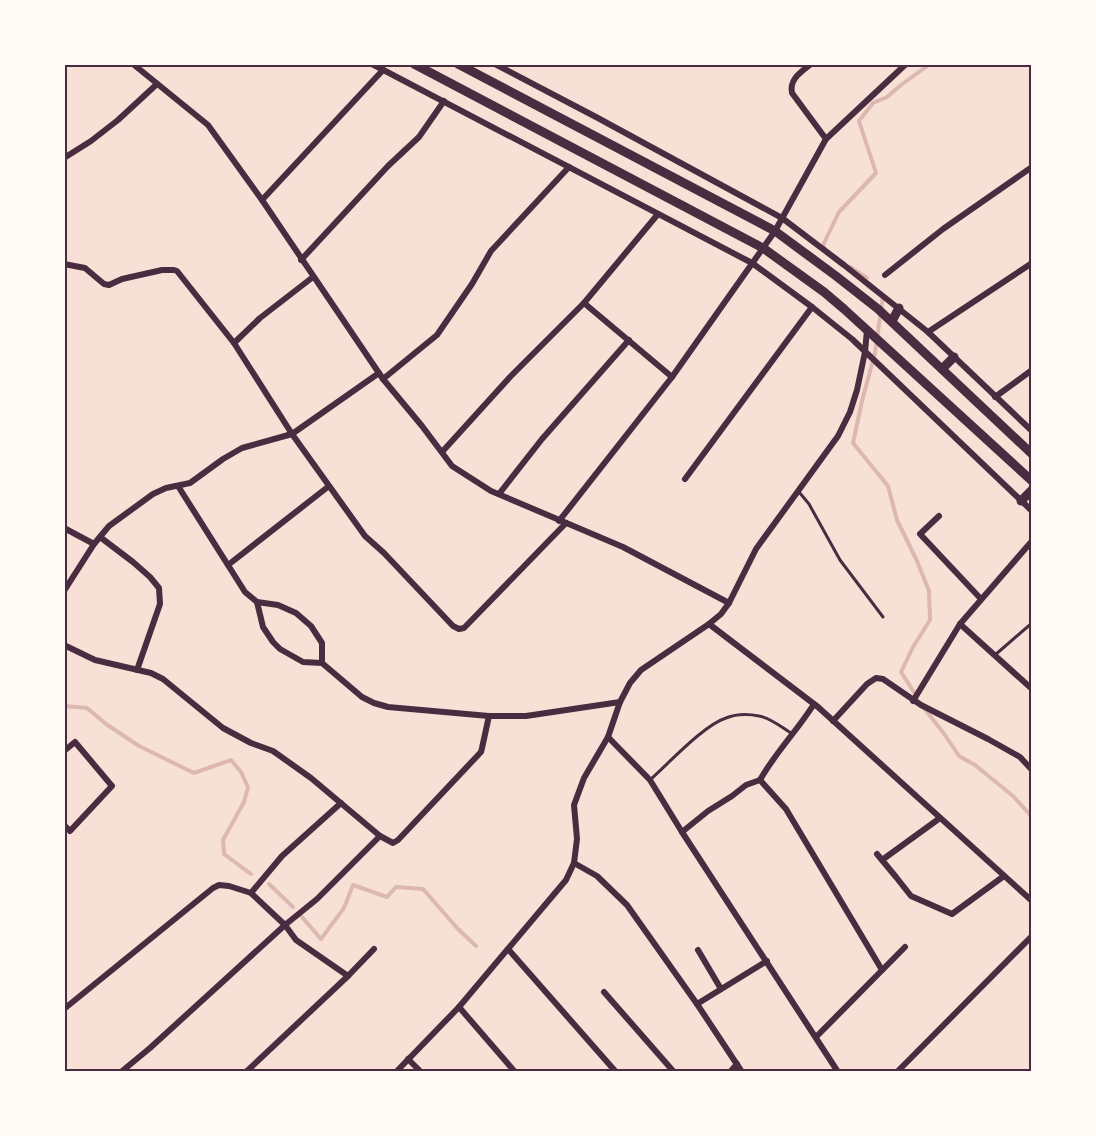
<svg xmlns="http://www.w3.org/2000/svg" width="1096" height="1136" font-family="'IBM Plex Sans',sans-serif">
<rect width="100%" height="100%" fill="#f7e1d7"/>
<g fill="none" stroke-linecap="round" stroke-linejoin="round">
<g stroke="#dcb8b0" stroke-width="4">
<path d="M825,249l-2,-2 1,-4 15,-31 37,-39 -17,-52 14,-18 14,-6 14,-12 29,-21"/>
<path d="M850,267l17,11"/>
<path d="M883,296l-8,57 -13,48 -9,42 35,43 9,34 20,41 12,30 1,29 -17,27 -12,25 16,25"/>
<path d="M64,706l23,2 19,16 33,22 55,27 37,-13 10,12 7,15 -4,15 -21,38 1,14 27,20"/>
<path d="M924,708l21,27 14,21 16,9 38,31 19,21"/>
<path d="M269,884l24,23"/>
<path d="M302,917l19,22 23,-31 9,-23 34,12 9,-10 27,2 35,40 18,17"/>
</g>
<g stroke="#4a2c40" stroke-width="3">
<path d="M799,492l10,12 31,56 43,57"/>
<path d="M995,655l37,-32"/>
<path d="M651,779c19,-17 53,-54 75,-61 10,-4 23,-4 33,-2 12,2 22,11 32,17"/>
</g>
<g stroke="#4a2c40" stroke-width="6">
<path d="M133,64l75,61 54,75 121,179 39,47 30,40 39,25 132,56 106,56"/>
<path d="M372,64l380,199 60,44 40,32 180,172"/>
<path d="M495,64l101,53 186,101 62,47 84,67 104,99"/>
<path d="M811,64c-10,8 -22,15 -19,29l34,46"/>
<path d="M64,158l27,-17 27,-21 39,-36"/>
<path d="M262,200l121,-130"/>
<path d="M301,260l87,-94 31,-29 25,-36"/>
<path d="M64,264l21,4 19,16 5,1 13,-6 40,-9h12l3,1 57,72 26,-25 53,-41"/>
<path d="M885,275l58,-46 89,-62"/>
<path d="M584,303l88,74"/>
<path d="M928,332l104,-69"/>
<path d="M234,343l58,91 73,102 19,17 69,73 6,3 5,-1 102,-105"/>
<path d="M383,379l54,-44 35,-51 19,-33 78,-84"/>
<path d="M995,397l37,-27"/>
<path d="M442,452l68,-75 74,-74 74,-89"/>
<path d="M685,479l127,-172"/>
<path d="M178,486l67,106 12,10 6,25 10,15 7,7 23,13 19,1 40,34 12,6 14,4 101,9h37l94,-14"/>
<path d="M499,494l43,-55 87,-99"/>
<path d="M939,516l-19,18 61,65"/>
<path d="M559,521l113,-144 103,-146 51,-92 80,-75"/>
<path d="M64,528l30,16"/>
<path d="M100,537l33,25 17,15 9,11 1,16 -23,66"/>
<path d="M228,565l101,-79"/>
<path d="M64,591l30,-47 15,-18 44,-32 13,-6 24,-5 33,-24 19,-11 50,-14 87,-61"/>
<path d="M257,602l21,3 18,8 15,13 11,17v20"/>
<path d="M709,624l109,83 214,194"/>
<path d="M960,624l72,65"/>
<path d="M64,645l31,15 56,13 12,6 60,49 28,15 22,8 38,27 69,58 13,7 5,-3 83,-88 1,-4 7,-32"/>
<path d="M913,701l47,-77 72,-83"/>
<path d="M833,721l34,-37 9,-6 7,1 38,26 67,34 32,18 12,13"/>
<path d="M608,737l42,43 32,52 156,240"/>
<path d="M64,751l11,-9 37,44 -42,45 -6,-6"/>
<path d="M760,780c15,-27 37,-49 54,-76"/>
<path d="M682,832l26,-21 24,-15 14,-11 14,-5 26,29 96,161"/>
<path d="M877,854l19,23 15,19 41,18 52,-38"/>
<path d="M882,860l58,-42"/>
<path d="M574,863l23,13 30,29 70,99 45,68"/>
<path d="M251,893l31,-37 59,-53"/>
<path d="M508,949l108,123"/>
<path d="M698,950l23,39"/>
<path d="M348,976l26,-27"/>
<path d="M604,992l70,80"/>
<path d="M697,1004l70,-43"/>
<path d="M459,1007l56,65"/>
<path d="M64,1009l149,-121 6,-3 10,1 22,7 34,32 11,15 52,36 -102,96"/>
<path d="M816,1037l89,-90"/>
<path d="M408,1059l13,13"/>
<path d="M121,1072l29,-24 135,-123 32,-26 63,-63"/>
<path d="M396,1072l63,-65 107,-127 8,-17 3,-24 -3,-34 10,-27 24,-41 12,-35 10,-19 11,-13 68,-46 12,-10 8,-11 27,-54 82,-113 12,-24 7,-22 8,-38 2,-22"/>
<path d="M730,1072l7,-8"/>
<path d="M897,1072l135,-136"/>
</g>
<g stroke="#4a2c40" stroke-width="9">
<path d="M414,64l349,184 61,44 20,17 188,172"/>
<path d="M458,64l317,167 61,45 42,33 154,145"/>
<path d="M892,321l7,-13"/>
<path d="M942,369l12,-12"/>
<path d="M1021,501l11,-11"/>
</g>
</g>
<rect width="1096" height="1136" fill="none" stroke="#fffaf5" stroke-width="132"/>
<rect x="66" y="66" width="964" height="1004" fill="none" stroke="#4a2c40" stroke-width="2"/>
</svg>
